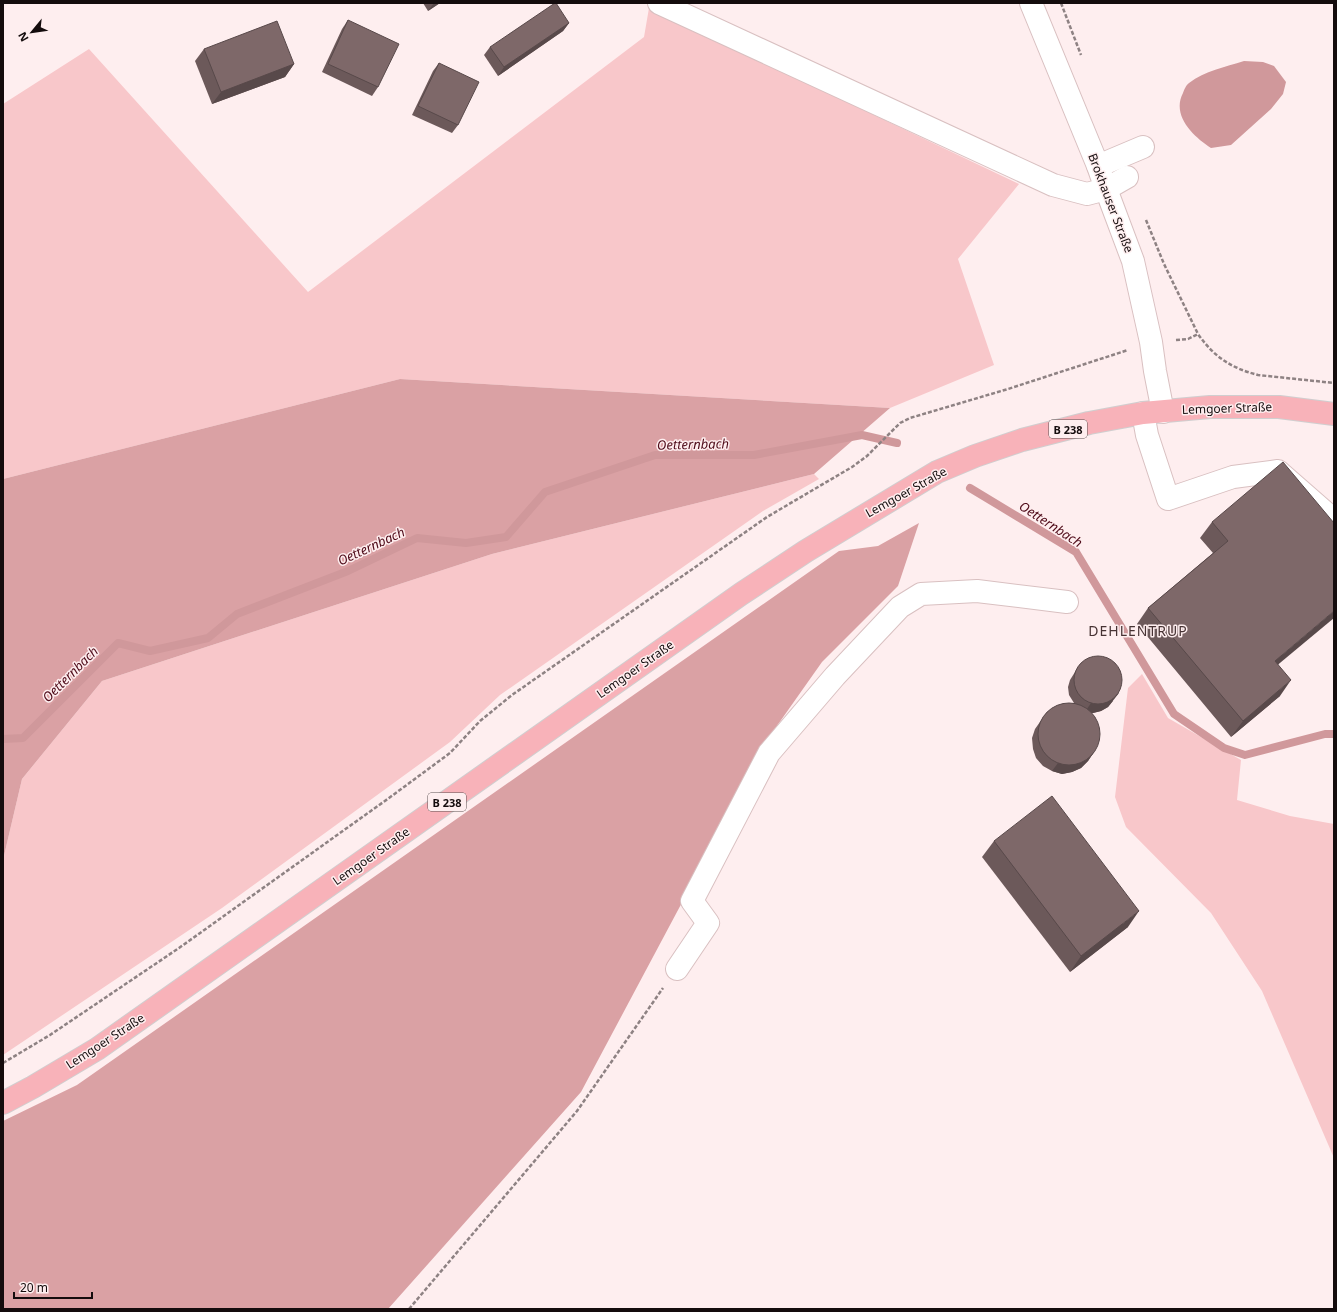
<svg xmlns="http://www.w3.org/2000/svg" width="1337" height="1312" font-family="'Noto Sans',sans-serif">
<rect width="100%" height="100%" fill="#feeeef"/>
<g fill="#f8c7ca">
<path d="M649,8l370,176 -61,75 36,106 -104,43 -490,-29 -397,100v-375l86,-55 219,243 336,-255z"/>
<path d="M814,474l5,5 -56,32 -263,184 -50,47 -228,166 -219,147v-195l19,-81 80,-98 390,-127z"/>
<path d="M1142,674l26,44 73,42 -4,40 53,16 44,8v334l-72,-167 -51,-78 -85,-86 -11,-30 13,-109z"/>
</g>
<g fill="#daa1a4">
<path d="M400,379l490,29 -76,66 -322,80 -390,127 -80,98 -19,81v-381z"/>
<path d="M919,523l-21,63 -76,76 -48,68 -193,362 -193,217h-385v-188l74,-36 762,-534 39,-5z"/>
</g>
<path fill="#d0989b" d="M1244,61l19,1 11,4 12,16 -3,12 -12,15 -40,36 -20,3c-17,-11 -40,-32 -28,-55 1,-3 3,-8 6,-10 16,-12 36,-16 55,-22z"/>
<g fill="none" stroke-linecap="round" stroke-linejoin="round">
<g stroke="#d0989b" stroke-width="8">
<path d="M970,488l106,64 98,162 50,34 21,7 80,-21h9"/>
<path d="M3,739l20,-1 95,-95 32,8 58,-13 29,-24 111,-43 69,-33 49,5 40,-6 39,-45 110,-37h99l108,-20 35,8"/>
</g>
<g stroke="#d9c0c1" stroke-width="24">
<g id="minor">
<path d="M659,3l394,182 34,9 19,-5 21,-12"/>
<path d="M1031,3l67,163 8,23 27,72 18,81 4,29 8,41"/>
<path d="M1098,166l45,-19"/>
<path d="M1143,413l4,22 21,64 65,-22 45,-6 56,49"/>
<path d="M677,969l31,-46 -16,-22 77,-148 66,-77 65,-69 21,-13 56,-3 90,11"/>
</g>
</g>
<g stroke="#d0cecf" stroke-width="24">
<path id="major" d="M3,1103l30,-16 64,-38 644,-455 65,-43 131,-79 38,-16 47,-16 67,-17 54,-10 67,-6h69l55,7"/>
</g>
<g stroke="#8e8283" stroke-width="2.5" stroke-dasharray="4 2" stroke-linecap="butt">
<path d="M1061,3l20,52"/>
<path d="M1146,220l18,44 34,70"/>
<path d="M1176,340l12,-1 10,-5c16,23 33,34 60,41l76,8"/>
<path d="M3,1063l47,-28 129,-87 210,-150 61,-45 30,-32 32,-26 255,-178 85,-50 15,-11 33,-33 10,-5 98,-29 120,-39"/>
<path d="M409,1309l168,-198 86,-123"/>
</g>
<use href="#minor" stroke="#fff" stroke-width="22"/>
<use href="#major" stroke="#f8b2b9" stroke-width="22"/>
</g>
<g fill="#6c595a">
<path d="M423,3h17l-12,8z"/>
<path d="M348,20l30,67 -6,9 -50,-24 20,-43z"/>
<path d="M569,23l-6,8 -65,45 -14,-21 6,-8z"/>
<path d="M204,49l90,15 -9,13 -73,27 -17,-43z"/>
<path d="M439,63l19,62 -6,8 -40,-18 21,-44z"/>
<path d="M1212,522l122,1 -56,142 2,31 -49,41 -94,-113 11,-16 65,-55 -13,-15z"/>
<path d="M1080,664l33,37 -5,6 -7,4 -8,2h-2l3,39 -6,9 -7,7 -9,4 -10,2 -10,-3 -9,-5 -7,-8 -3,-9 -1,-11 3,-9 12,-17 27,-9 -5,-8 -1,-8 2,-7z"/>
<path d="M994,841l134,86 -58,45 -88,-115z"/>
</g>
<g fill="#58494a">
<path d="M434,3h6l-12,8z"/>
<path d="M569,23l-6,8 -65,45 6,-9z"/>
<path d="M294,64l-9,13 -73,27 9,-12z"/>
<path d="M1334,611v7l-71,59 12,-16z"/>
<path d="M1291,680l-11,16 -49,41 12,-16z"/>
<path d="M1119,693l-11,14 -7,4 -8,2 -8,-1 6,-9z"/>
<path d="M1094,752l-6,9 -7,7 -9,4 -10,2 -10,-3 6,-8z"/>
<path d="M1139,911l-11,16 -58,45 11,-16z"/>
</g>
<g fill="#7e6869" stroke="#58494a">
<path d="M555,3h1l13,20 -65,44 -14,-20z"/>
<path d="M348,20l51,24 -21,43 -50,-23z"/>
<path d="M277,21l17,43 -73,28 -17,-43z"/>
<path d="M439,63l40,19 -21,43 -40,-19z"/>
<path d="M1283,462l51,61v88l-59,50 16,19 -48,41 -95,-113 80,-67 -16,-19z"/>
<circle cx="1098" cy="680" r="24"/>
<circle cx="1069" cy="734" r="31"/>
<path d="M1052,796l87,115 -58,45 -87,-115z"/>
</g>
<g text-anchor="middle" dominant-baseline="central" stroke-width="3" stroke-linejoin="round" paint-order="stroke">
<g fill="#feeeef" stroke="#5a5051" stroke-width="1">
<rect x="1049" y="420" width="38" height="18" rx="3"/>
<rect x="428" y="793" width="38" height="18" rx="3"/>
</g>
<g font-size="11" font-weight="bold" fill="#140c0d">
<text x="1068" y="429">B 238</text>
<text x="447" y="802">B 238</text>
</g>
<g font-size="12" fill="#140c0d" stroke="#feeeef">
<text transform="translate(1111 203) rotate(69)">Brokhauser Straße</text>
<text transform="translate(1227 408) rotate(-2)">Lemgoer Straße</text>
<text transform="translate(906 492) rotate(-29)">Lemgoer Straße</text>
<text transform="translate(635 669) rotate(-35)">Lemgoer Straße</text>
<text transform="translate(371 856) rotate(-35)">Lemgoer Straße</text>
<text transform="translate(105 1041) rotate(-33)">Lemgoer Straße</text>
</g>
<g font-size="13" font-style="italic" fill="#4f0b19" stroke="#feeeef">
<text transform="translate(693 444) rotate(-1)">Oetternbach</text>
<text transform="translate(1051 524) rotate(33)">Oetternbach</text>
<text transform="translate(371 546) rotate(-25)">Oetternbach</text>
<text transform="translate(70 674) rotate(-45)">Oetternbach</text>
</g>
<g font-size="14" letter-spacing="1" fill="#473334" stroke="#feeeef">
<text x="1138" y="630">DEHLENTRUP</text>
</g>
</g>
<rect width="1337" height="1312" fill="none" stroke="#140c0d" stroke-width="8"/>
<g transform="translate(32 32) rotate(241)" stroke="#feeeef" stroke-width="3" paint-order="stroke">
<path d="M0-3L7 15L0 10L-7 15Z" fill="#140c0d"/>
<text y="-6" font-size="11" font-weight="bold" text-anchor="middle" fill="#140c0d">N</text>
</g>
<path d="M14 1292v6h78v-6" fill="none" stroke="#140c0d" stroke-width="2"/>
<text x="20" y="1292" font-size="12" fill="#140c0d" stroke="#feeeef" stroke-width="3" paint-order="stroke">20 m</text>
</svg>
